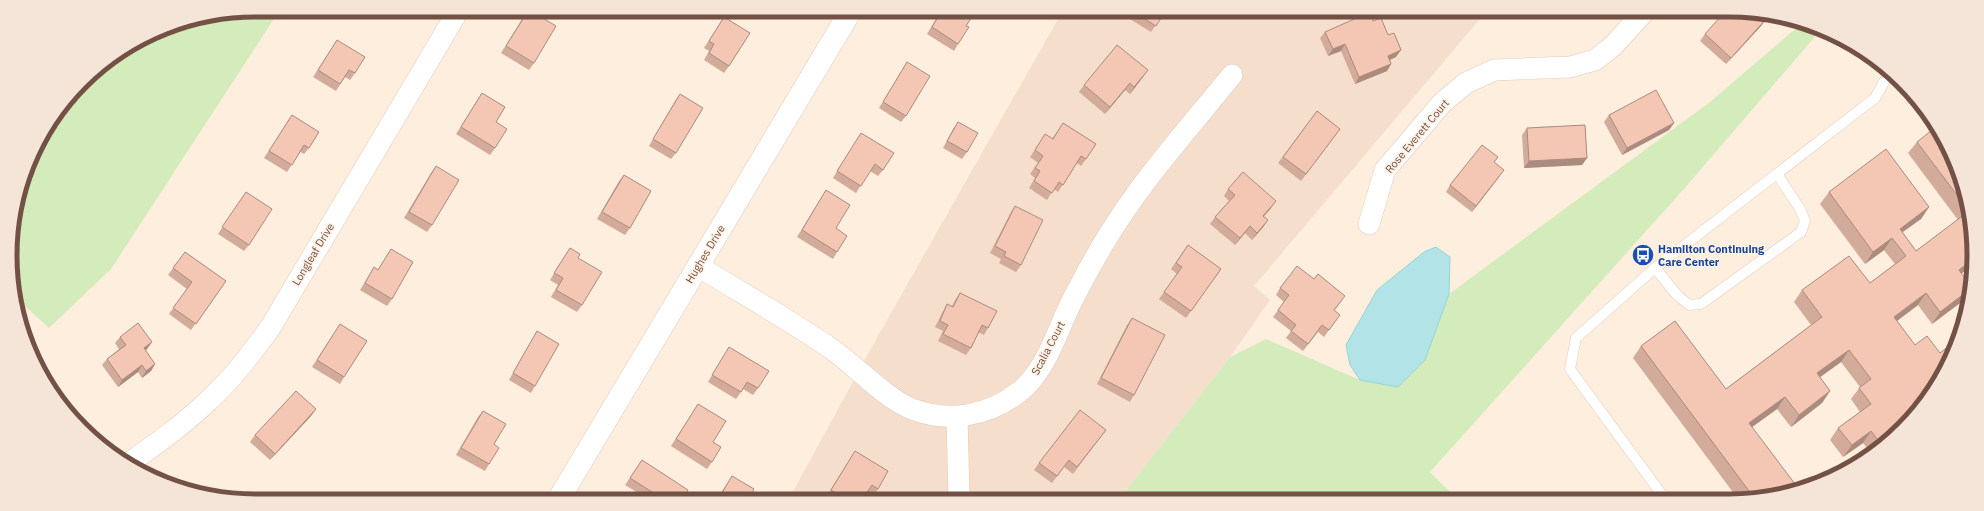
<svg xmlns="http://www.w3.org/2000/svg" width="1984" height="511" font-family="'IBM Plex Sans',sans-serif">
<rect width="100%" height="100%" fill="#fdeedd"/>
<path fill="#f5decc" d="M1062,12l422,2 -230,272 16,14 -40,57 -110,141 -330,-1 88,-161z"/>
<g fill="#d4ebbc">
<path d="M256,10l23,1 -168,258 -62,59 -33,-30 -5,-59 24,-92 58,-76 69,-42z"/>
<path d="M1800,25l19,7 -136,158 -253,282 26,26h-336l110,-141 36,-18 94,41 65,-20 24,-66 261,-192z"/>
</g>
<path fill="#b2e4e7" stroke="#97d5d9" d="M1436,247l14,10 -1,37 -24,66 -27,27 -38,-7 -10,-15 -4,-20 31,-55 47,-38z"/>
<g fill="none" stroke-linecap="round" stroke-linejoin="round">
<g stroke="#e3cabc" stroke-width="11">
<g id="service">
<path d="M1655,268l22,27 12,10 12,-1 100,-72 4,-11 -5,-12 -23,-35"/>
<path d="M1665,499l-95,-130 6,-31 79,-70 220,-170 13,-23"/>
</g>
</g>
<g stroke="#e3cabc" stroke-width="22">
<g id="minor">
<path d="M1369,224l16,-54 57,-67 24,-20 28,-13 76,-3 25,-7 18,-14 29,-32"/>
<path d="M698,266c45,28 92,54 135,84 25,18 52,48 79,59 36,14 77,7 107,-17 29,-23 38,-63 55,-95 13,-25 27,-51 43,-75 34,-52 76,-99 115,-147"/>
<path d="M957,417l2,81"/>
<path d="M128,464c28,-20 55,-39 80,-63 24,-22 43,-47 62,-73l188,-317"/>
</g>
</g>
<g stroke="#e3cabc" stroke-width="23">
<path id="tertiary" d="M560,497l290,-485"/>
</g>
<use href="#service" stroke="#fff" stroke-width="10"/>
<use href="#minor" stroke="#fff" stroke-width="21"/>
<use href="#tertiary" stroke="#fff" stroke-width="22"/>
</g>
<g fill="#d2ab9b">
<path d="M527,11l7,52 -5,7 -28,-17z"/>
<path d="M940,12h35l-9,14 -8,18 -4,7 -27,-17z"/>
<path d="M1120,13h44l-13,19z"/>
<path d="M724,17l5,49 -5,7 -20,-13 5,-9 -5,-3z"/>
<path d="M1766,19l-5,7 -35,38 -26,-23 5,-7z"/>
<path d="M1373,21l15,14 8,22 -6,3 1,4 -4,7 -32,13 -14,-33 -13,5 -8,-18 5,-6z"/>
<path d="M337,40l18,33 -5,7 -5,-3 -9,14 -23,-14z"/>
<path d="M907,62l-1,54 -5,6 -22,-14z"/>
<path d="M1143,77l-13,17 -5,-4 -20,24 -26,-22 5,-7z"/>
<path d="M482,93l14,29 -1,26 -5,7 -34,-21z"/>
<path d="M680,94l-4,59 -5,6 -22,-13 26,-45z"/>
<path d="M1317,111l23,18 -39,52 -23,-18z"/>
<path d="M292,115l17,33 -5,6 -4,-2 -13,20 -23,-14z"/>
<path d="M1609,115l65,8 -5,7 -47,25 -18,-33z"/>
<path d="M958,122l9,30 -5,7 -19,-11 10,-19z"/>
<path d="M1063,123l23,36 -5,7 -4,-3 -19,29 -4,-3 -7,11 -18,-12 6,-10 -5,-4 8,-11 -8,-6 15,-23 7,5z"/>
<path d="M1527,128l60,30 -5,7 -58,3 -2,-33z"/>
<path d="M861,133l22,37 -5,6 -8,-5 -14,22 -23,-15z"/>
<path d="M1917,142l52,65 -7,66 2,27 -32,24 -14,-19 -21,16 5,108 -32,23 -7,-9 -20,14 -13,-17 8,-12 22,-16 -9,-13 9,-12 -19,-25 -21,15 10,14 -8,12 -31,24 -14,-18 -25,18 8,72h-22l-105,-141 8,-12 85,43 85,-64 -17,-23 8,-12 68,-7 25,-19 -11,-14 -19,14 -45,-60 9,-12 100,15 -8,12 -19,13 14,19 42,-31 -50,-67z"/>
<path d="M1498,157l-4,6 5,14 -27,35 -26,-20 4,-7z"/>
<path d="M436,166l-4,59 -5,7 -23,-14 27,-45z"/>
<path d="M624,175l6,53 -5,7 -28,-16 22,-38z"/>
<path d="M1228,189l43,19 -7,8v10l-12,14 -7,-7 -10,12 -25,-21 5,-7 14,-16 -5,-5z"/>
<path d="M826,190l10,38 1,24 -4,7 -36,-22z"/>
<path d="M246,192l3,53 -5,6 -26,-17z"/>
<path d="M1015,206l6,59 -5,7 -17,-9 2,-4 -11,-6 21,-41z"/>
<path d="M1188,245l33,24 -35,49 -27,-19 18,-25 -6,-5z"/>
<path d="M570,248l8,10 4,47 -5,7 -26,-15 7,-12 -8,-5z"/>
<path d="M391,249l1,50 -5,7 -27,-16 14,-23 4,3z"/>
<path d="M185,252l41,29 -35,49 -22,-16 18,-25 -19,-14z"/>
<path d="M1280,288l60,15 -6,8 1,11 -11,15 -6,-5 -15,19 -17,-13 5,-7 -18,-14 11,-15 -8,-7z"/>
<path d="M960,293l28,35 -4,7 -6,-3 -7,16 -5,7 -28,-14 5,-10 -8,-4 8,-16 4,-7 5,2 3,-6z"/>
<path d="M1132,318l2,77 -4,7 -33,-18 30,-59z"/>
<path d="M340,324l4,53 -4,7 -28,-17z"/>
<path d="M537,331l-2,55 -4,7 -22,-13z"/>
<path d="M120,337l32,5 -5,7 -2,2 10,13 -4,7 -9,7 -4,-6 -20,15 -16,-22 5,-6 12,-10 -4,-6z"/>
<path d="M729,347l29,41 -5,7 -10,-6 -7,10 -28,-17z"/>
<path d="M698,404l15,38 -1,20 -5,7 -36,-23z"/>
<path d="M316,409l-5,7 -41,44 -20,-18 5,-7z"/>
<path d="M483,411l11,33 -5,20 -4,7 -29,-16 22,-38z"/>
<path d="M1106,430l-33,44 -9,-7 -12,16 -18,-13 5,-7z"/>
<path d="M855,451l23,38 -5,7 -5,-4 -4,5h-38z"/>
<path d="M642,460l41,37h-38l-20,-12z"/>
<path d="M732,476l18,21h-32z"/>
</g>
<g fill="#ab8b7e">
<path d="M1766,19l-5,7 -35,38 5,-6z"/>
<path d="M1345,44l-4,7 -13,5 5,-7z"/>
<path d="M1401,50l-5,7 -13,6 5,-7z"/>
<path d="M1391,64l-4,7 -32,13 4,-7z"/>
<path d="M1148,70l-5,7 -13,17 4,-7z"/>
<path d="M1130,83l-5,7 -20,24 5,-7z"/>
<path d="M1674,123l-5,7 -47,25 5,-7z"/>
<path d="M1587,158l-5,7 -58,3 5,-7z"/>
<path d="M1504,170l-5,7 -27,35 4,-6z"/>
<path d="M1276,201l-5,7 -12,14 4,-6z"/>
<path d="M1929,207l-8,12 -28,20 7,-10z"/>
<path d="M1268,220l-4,6 -12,14 5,-7z"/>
<path d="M1250,226l-5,7 -10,12 5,-7z"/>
<path d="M1892,238l-8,12 -19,14 8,-12z"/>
<path d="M1969,262v6l-19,14 9,-12z"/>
<path d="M1969,290v2l-5,8 -32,24 8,-12z"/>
<path d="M1926,293l-8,12 -32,24 8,-12z"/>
<path d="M152,342l-5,7 -8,6 5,-7z"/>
<path d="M1849,350l-8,12 -32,23 8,-12z"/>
<path d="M155,364l-4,7 -9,7 4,-7z"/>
<path d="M142,365l-4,7 -20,15 4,-7z"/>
<path d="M1830,391l-8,12 -31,24 8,-12z"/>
<path d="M1785,397l-8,12 -36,26 8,-12z"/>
<path d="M316,409l-5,7 -41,44 5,-6z"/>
<path d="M1871,431l-8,12 -20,14 9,-12z"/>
</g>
<g fill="#f4c7b4" stroke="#ab8b7e">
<path d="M528,11h3l25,15 -22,37 -28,-17z"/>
<path d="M941,12h34l-9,14 3,1 -11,17 -26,-17z"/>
<path d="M1135,13h29l-8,13z"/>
<path d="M1368,13h1l4,8 8,-3 7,17 6,-2 7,17 -13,6 3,8 -32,13 -14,-33 -12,5 -8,-17z"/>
<path d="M1722,15h39l5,4 -35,39 -26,-24z"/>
<path d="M724,17l26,16 -21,33 -20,-13 5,-9 -5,-3z"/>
<path d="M337,40l28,17 -10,16 -6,-3 -9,14 -22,-14z"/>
<path d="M1117,45l31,25 -14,17 -4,-4 -20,24 -26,-22z"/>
<path d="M907,62l23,14 -24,40 -23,-14z"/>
<path d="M1656,90l18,33 -47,25 -18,-33z"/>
<path d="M482,93l23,14 -9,15 11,7 -12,19 -34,-21z"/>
<path d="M680,94l23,14 -27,45 -23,-14z"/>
<path d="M1317,111l23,18 -34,45 -23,-17z"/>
<path d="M292,115l27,17 -10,16 -5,-3 -12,20 -23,-14z"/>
<path d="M958,122l20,11 -11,19 -20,-11z"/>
<path d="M1063,123l33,21 -10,15 -5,-3 -18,29 -4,-3 -7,11 -18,-12 6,-10 -5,-3 8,-12 -8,-6 10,-16 8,5z"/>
<path d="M1585,125l2,33 -58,3 -2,-33z"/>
<path d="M1936,127l33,80v55l-10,8 10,14v6l-29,22 -14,-19 -32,24 21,28 12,-9 13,17 14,-11h1l-14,36 -39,51 -21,15 -10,-13 -19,14 -14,-17 33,-24 -12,-16 12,-9 -22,-29 -32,23 13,18 -31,24 -14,-18 -36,26 49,65 -38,11h-5l-114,-153 34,-25 51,68 96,-72 -20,-27 47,-34 21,27 36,-27 -14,-18 -19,14 -44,-60 57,-43 43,58 -29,22 16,22 53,-40 -52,-69z"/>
<path d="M861,133l33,20 -11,17 -8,-6 -14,22 -24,-15z"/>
<path d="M1482,145l16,12 -4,5 10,8 -28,36 -26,-21z"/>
<path d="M436,166l23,14 -27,45 -23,-13z"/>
<path d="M1243,172l33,29 -13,15 5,4 -11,13 -7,-7 -10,12 -25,-21 20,-22 -7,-6z"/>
<path d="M624,175l27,16 -21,37 -28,-16z"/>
<path d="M826,190l24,15 -14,23 11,8 -10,16 -35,-22z"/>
<path d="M246,192l26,17 -23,36 -27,-18z"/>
<path d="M1015,206l28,14 -22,45 -17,-9 2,-4 -11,-6z"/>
<path d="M1188,245l33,24 -30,42 -27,-19 18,-25 -6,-4z"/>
<path d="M570,248l10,6 -2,4 24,14 -20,33 -26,-15 7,-12 -9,-5z"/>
<path d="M391,249l22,13 -21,37 -27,-16 9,-16 4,3z"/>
<path d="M185,252l41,29 -30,43 -23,-16 19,-26 -19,-14z"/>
<path d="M1297,266l17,13 4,-5 27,22 -11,14 6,5 -11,15 -7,-5 -14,19 -17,-13 5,-6 -18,-15 11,-15 -9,-7z"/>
<path d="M960,293l37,18 -9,17 -6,-3 -11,23 -28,-14 5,-9 -8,-4 7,-17 6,3z"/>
<path d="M1132,318l33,17 -31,60 -33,-17z"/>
<path d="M138,323l14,19 -8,6 11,16 -9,7 -4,-6 -20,15 -15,-21 19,-14 -6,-8z"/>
<path d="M340,324l27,17 -23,36 -27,-17z"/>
<path d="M537,331l22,13 -24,42 -22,-13z"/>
<path d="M729,347l40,24 -11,17 -11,-6 -6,10 -29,-17z"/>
<path d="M296,391l20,18 -41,45 -20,-19z"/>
<path d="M698,404l28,17 -13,21 8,5 -9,15 -36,-23z"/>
<path d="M1080,410l26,20 -29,37 -8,-7 -12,16 -18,-13z"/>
<path d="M483,411l23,13 -12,20 5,4 -10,16 -28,-16z"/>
<path d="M855,451l33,20 -10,18 -6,-4 -8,12h-21l-12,-7z"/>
<path d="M642,460l46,30 -5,7h-23l-30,-19z"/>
<path d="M732,476l22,13 -4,8h-21l-7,-4z"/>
</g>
<defs>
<g id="bus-disc" transform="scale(1.15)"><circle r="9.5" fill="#1a4fb4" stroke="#fff2e5"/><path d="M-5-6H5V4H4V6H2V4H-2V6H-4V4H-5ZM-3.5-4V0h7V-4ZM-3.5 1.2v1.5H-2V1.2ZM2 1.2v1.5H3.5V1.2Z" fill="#fff"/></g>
</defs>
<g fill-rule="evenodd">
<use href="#bus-disc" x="1643" y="255"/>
</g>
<g text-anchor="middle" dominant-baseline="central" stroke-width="3" stroke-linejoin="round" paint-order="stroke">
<g font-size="11" fill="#735145" stroke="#fff2e5">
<text transform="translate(1417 136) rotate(-50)">Rose Everett Court</text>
<text transform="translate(313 254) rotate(-59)">Longleaf Drive</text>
<text transform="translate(705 254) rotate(-59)">Hughes Drive</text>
<text transform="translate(1048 348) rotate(-62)">Scalia Court</text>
</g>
<g font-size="11" font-weight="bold" fill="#164399" stroke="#fff2e5" text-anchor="start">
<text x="1658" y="249">Hamilton Continuing<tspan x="1658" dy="13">Care Center</tspan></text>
</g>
</g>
<path d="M0 0H1984V511H0ZM255 17H1729A238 238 0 0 1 1967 255V256A238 238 0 0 1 1729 494H255A238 238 0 0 1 17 256V255A238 238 0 0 1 255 17Z" fill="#f4e5d8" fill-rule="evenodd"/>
<path fill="none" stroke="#735145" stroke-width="5" d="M255 17H1729A238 238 0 0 1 1967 255V256A238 238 0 0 1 1729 494H255A238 238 0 0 1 17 256V255A238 238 0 0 1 255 17Z"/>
</svg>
